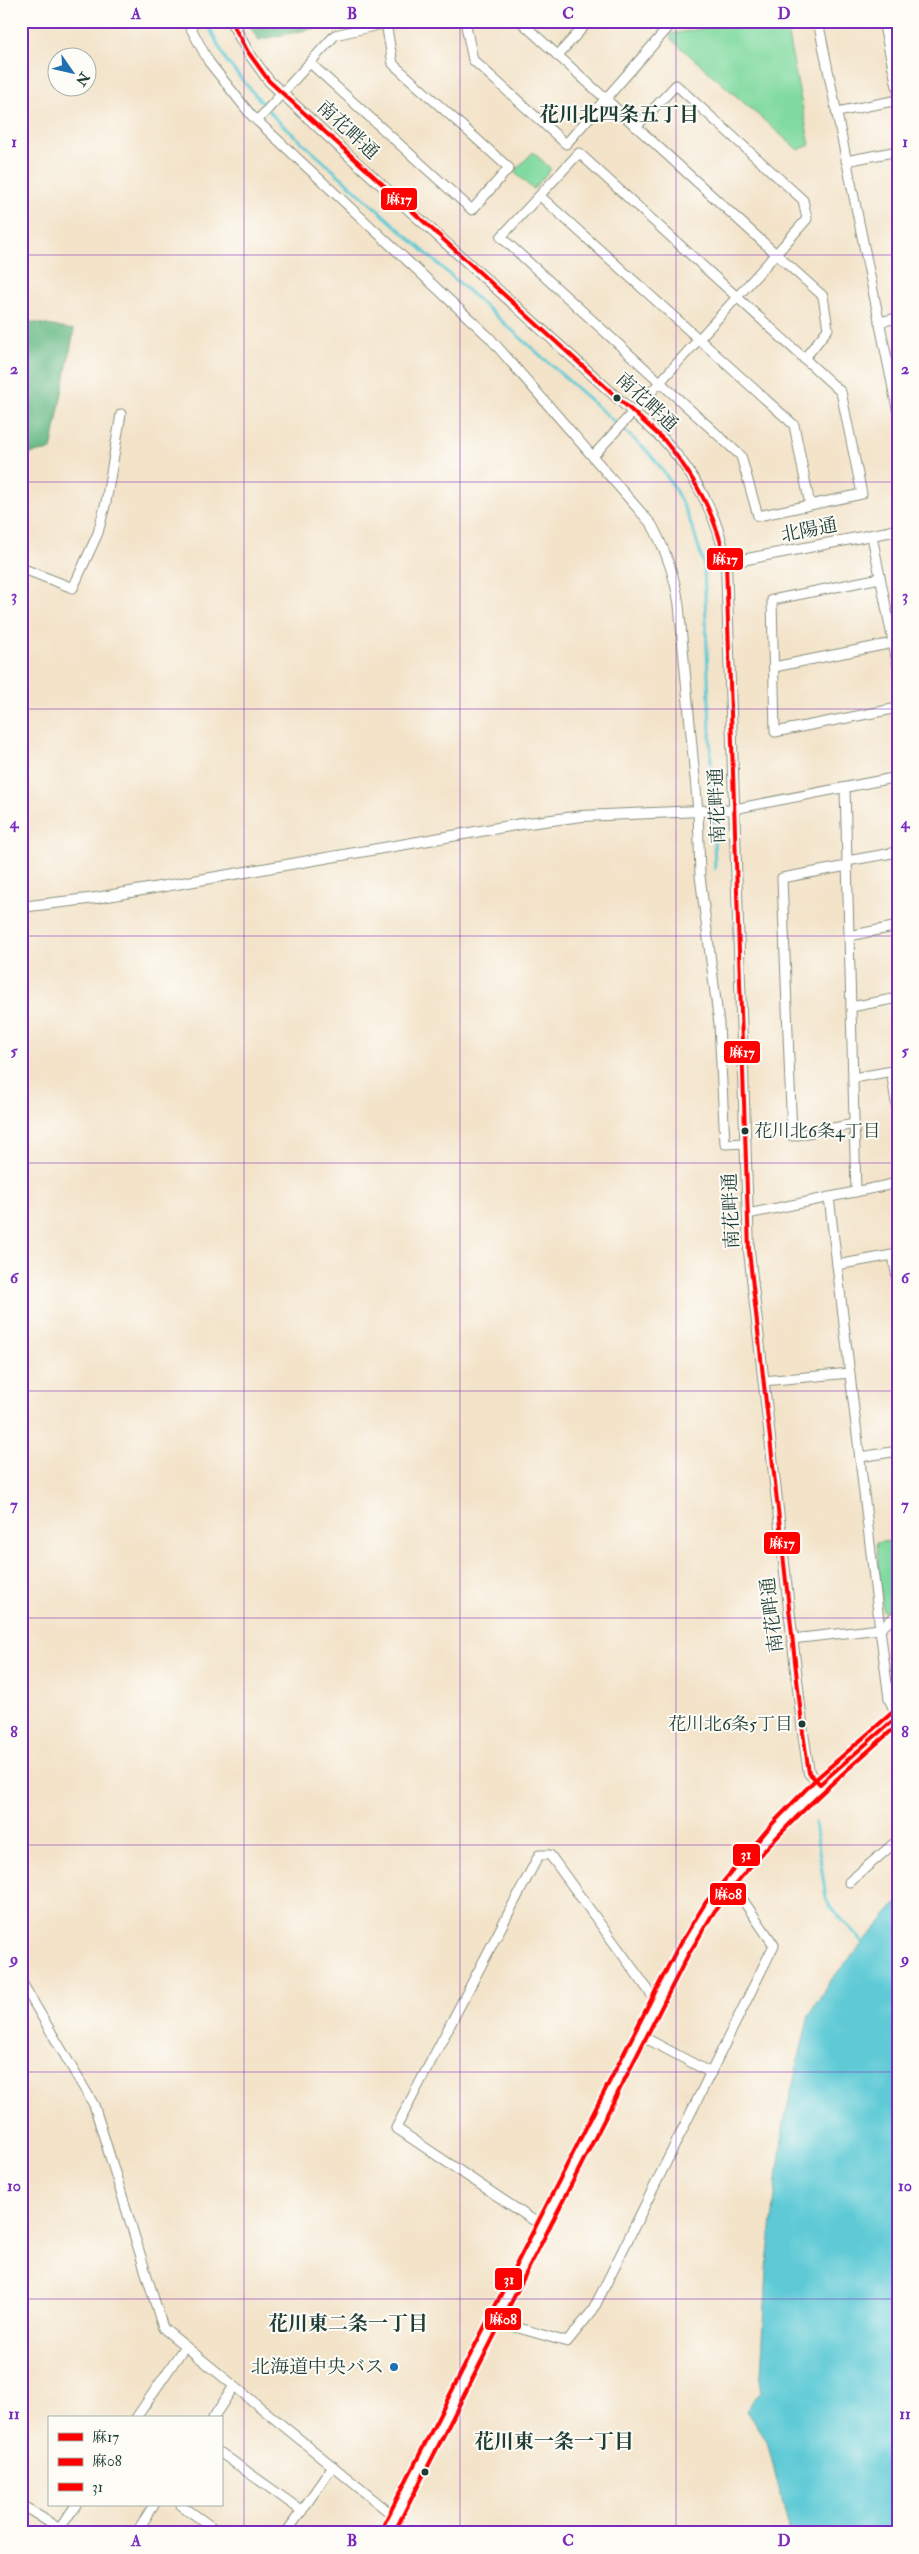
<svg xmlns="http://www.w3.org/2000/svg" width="919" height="2554" font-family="'IM FELL Double Pica','Noto Serif JP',serif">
<rect width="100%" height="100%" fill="#fdfcf7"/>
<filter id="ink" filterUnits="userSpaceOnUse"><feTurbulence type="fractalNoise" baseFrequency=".02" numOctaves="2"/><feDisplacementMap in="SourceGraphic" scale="10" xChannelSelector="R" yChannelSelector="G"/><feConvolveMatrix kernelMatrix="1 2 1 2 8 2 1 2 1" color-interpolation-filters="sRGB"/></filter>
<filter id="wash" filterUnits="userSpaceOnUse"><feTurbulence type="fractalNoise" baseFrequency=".0096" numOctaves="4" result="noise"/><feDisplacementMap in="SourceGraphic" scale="20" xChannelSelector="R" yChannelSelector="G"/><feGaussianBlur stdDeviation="1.12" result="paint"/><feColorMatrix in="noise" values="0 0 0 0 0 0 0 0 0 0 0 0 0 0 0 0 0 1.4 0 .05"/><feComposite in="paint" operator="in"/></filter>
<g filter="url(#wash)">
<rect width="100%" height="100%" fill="#f3e3c9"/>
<g fill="#81daa0" stroke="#508c6a">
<path d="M747,21h38l25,124 -12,5 -127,-111v-5z"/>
<path d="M533,152l18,17 -18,20 -19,-17z"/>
<path d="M898,1540v67l-8,6 -7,-2 -7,-68z"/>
</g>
<g fill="#68ba86" stroke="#447c5d">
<path d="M247,21h103l-92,19z"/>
<path d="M21,320l53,10 -23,120 -30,5z"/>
</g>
<path fill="#5ecad6" stroke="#3e8485" d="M898,1902v631h-108l-23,-92 -21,-30 14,-19 8,-138 16,-132 25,-107 21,-34z"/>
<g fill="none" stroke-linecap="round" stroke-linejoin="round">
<g stroke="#5ecad6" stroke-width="3">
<path d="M206,21l21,41 49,57 371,332c31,34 46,72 57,115l11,303"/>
<path d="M815,1823l11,75 4,9 35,37"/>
</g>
</g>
</g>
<g filter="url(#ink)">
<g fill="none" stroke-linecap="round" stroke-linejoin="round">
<g stroke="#89907e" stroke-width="11">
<g id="minor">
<path d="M187,21l22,41 42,53 238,222 163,188c14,26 23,50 27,80l19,206 2,65 19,148 6,120 21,-1"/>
<path d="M465,21l8,39 93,84 108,-123"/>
<path d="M520,21l256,233 -182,201"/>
<path d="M818,21l80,392"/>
<path d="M883,21l15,70"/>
<path d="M557,56l32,-35"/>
<path d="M310,63l162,147 37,-42 -116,-104 -7,-41"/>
<path d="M837,112l61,-12"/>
<path d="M257,121l78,-86 61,-14"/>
<path d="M636,127l40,-42 127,115 4,19 -31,35 47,42 5,33 -24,30"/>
<path d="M579,153l262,239 21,102 -104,22 -17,-60 -240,-219z"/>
<path d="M846,161l52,-10"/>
<path d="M540,196l254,229 16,80"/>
<path d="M879,322l19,-4"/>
<path d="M872,536l26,131"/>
<path d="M21,568l52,20 25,-55 8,-31 15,-88"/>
<path d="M880,578l-108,22 3,132 123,-24"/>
<path d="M774,667l119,-24"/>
<path d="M845,788l11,404"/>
<path d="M729,810l169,-33"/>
<path d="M847,861l51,-9"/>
<path d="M847,866l-65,12 10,258 62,-12"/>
<path d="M849,936l49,-10"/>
<path d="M851,1007l47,-9"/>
<path d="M891,1071l7,44"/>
<path d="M853,1078l45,-8"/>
<path d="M829,1197l51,432 9,70 8,18"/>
<path d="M748,1214l150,-31"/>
<path d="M893,1255l5,29"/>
<path d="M837,1265l61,-11"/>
<path d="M763,1381l87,-8"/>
<path d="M860,1457l38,-6"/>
<path d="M792,1639l88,-10 18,-15"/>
<path d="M849,1882l49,-42"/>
<path d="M21,1981l73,124 69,223 232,189"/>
<path d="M640,2035l71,38"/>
<path d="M542,2226l-146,-98 143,-273h11l107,147"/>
<path d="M495,2321l72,21 26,-32 181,-365 -43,-62"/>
<path d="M136,2418l49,-72"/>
<path d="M213,2418l21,-32"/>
<path d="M221,2453l81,58"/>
<path d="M181,2505l39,28"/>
<path d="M21,2509l4,-2 41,26"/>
<path d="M60,2528l16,-23"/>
<path d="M136,2533l18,-28"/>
<path d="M286,2533l47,-67"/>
</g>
</g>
<g stroke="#89907e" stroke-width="12">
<g id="tertiary">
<path d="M231,21l17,31 21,29 75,70 320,289c32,36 54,75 62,123l23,688 54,482 6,40 11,11"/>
<path d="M726,563l172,-33"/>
<path d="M21,907l75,-9 425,-74 61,-8 142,-6"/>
</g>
</g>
<g stroke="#89907e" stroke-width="13">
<path id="secondary" d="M387,2533l296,-581 28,-46 67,-79 42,-43 78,-68"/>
</g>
<use href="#minor" stroke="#fff" stroke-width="9"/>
<use href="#tertiary" stroke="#fff" stroke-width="10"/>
<use href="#secondary" stroke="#fff" stroke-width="11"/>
<g stroke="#fdfcf7" stroke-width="8">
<g id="bus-1">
<path d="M231,21l17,31 21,29 395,359c31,37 52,75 62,123l23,688 54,482 6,40 11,11"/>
<path d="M820,1784l78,-68"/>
</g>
</g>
<g stroke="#fdfcf7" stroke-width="8">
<path id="bus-2" d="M394,2533l294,-578c10,-15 18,-31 28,-46 52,-70 117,-128 182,-184"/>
</g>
<g stroke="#fdfcf7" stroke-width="8">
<path id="bus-3" d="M381,2530l296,-581 29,-47 67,-79 43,-44 78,-68"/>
</g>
<use href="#bus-1" stroke="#f00" stroke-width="4"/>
<use href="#bus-2" stroke="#f00" stroke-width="4"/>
<use href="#bus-3" stroke="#f00" stroke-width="4"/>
</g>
</g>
<path fill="none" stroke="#7b2cbf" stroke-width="1" stroke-opacity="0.55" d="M244,21v2512M460,21v2512M676,21v2512M21,255h877M21,482h877M21,709h877M21,936h877M21,1163h877M21,1391h877M21,1618h877M21,1845h877M21,2072h877M21,2299h877"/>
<g fill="#1f3d34" stroke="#fdfcf7" stroke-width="2">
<circle cx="617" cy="398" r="4.5"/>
<circle cx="745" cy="1131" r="4.5"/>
<circle cx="802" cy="1724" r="4.5"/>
<circle cx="425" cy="2472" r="4.5"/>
</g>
<circle fill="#1f6fb2" stroke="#fdfcf7" stroke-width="2" cx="394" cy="2367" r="5"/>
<g text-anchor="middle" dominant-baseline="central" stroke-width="4" stroke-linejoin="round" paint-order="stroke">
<g font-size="18" fill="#1f3d34" stroke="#fdfcf7" text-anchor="start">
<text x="754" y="1131">花川北6条4丁目</text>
<text x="793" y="1724" text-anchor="end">花川北6条5丁目</text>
</g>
<g font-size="19" fill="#1f3d34" stroke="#fdfcf7">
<text transform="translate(348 130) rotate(43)">南花畔通</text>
<text transform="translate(647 402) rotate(43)">南花畔通</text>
<text transform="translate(809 530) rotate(-11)">北陽通</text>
<text transform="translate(717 806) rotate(-92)">南花畔通</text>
<text transform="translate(731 1211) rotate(-92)">南花畔通</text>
<text transform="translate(772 1615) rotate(-97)">南花畔通</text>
</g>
<g font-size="19" fill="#1f3d34" stroke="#fdfcf7" text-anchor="end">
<text x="384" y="2367">北海道中央バス</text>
</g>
<g font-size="20" font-weight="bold" fill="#1f3d34" stroke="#fdfcf7">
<text x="619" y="114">花川北四条五丁目</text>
<text x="348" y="2323">花川東二条一丁目</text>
<text x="554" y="2441">花川東一条一丁目</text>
</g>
</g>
<g stroke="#fdfcf7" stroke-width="2">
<rect x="380" y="187" width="38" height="24" rx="5" fill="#f00"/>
<rect x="706" y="547" width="38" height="24" rx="5" fill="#f00"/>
<rect x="723" y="1040" width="38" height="24" rx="5" fill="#f00"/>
<rect x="763" y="1531" width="38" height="24" rx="5" fill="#f00"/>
<rect x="732" y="1843" width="29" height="24" rx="5" fill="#f00"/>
<rect x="709" y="1882" width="38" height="24" rx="5" fill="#f00"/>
<rect x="494" y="2267" width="29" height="24" rx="5" fill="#f00"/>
<rect x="484" y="2307" width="38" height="24" rx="5" fill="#f00"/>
</g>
<g font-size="14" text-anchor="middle" font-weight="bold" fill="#fff">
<text x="399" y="204">麻17</text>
<text x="725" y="564">麻17</text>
<text x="742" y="1057">麻17</text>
<text x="782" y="1548">麻17</text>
<text x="746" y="1859">31</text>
<text x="728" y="1899">麻08</text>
<text x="509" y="2284">31</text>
<text x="503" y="2324">麻08</text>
</g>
<rect width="919" height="2554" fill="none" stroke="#fdfcf7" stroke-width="55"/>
<rect x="48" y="2416" width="175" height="90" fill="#fdfcf7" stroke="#a4b0a9"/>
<rect x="58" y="2433" width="25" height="8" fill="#ff0000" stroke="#a4b0a9"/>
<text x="92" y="2442" font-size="15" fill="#1f3d34">麻17</text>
<rect x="58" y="2458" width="25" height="8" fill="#ff0000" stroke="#a4b0a9"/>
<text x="92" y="2466" font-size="15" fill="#1f3d34">麻08</text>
<rect x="58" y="2483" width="25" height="8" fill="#ff0000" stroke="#a4b0a9"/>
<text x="92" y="2492" font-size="15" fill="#1f3d34">31</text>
<g transform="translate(72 72) rotate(124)"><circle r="24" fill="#fdfcf7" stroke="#a4b0a9"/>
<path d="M0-4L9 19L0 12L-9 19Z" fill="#1f6fb2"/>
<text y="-8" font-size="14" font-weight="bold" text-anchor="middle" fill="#1f3d34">N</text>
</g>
<rect x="28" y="28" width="864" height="2498" fill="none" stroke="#7b2cbf" stroke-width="2"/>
<g font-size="16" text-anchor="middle" font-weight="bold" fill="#7b2cbf">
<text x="136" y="19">A</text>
<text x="352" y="19">B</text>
<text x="568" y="19">C</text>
<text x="784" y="19">D</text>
<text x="14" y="147">1</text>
<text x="905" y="147">1</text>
<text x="14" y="374">2</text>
<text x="905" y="374">2</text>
<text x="14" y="601">3</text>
<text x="905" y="601">3</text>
<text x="14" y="828">4</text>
<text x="905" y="828">4</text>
<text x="14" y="1056">5</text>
<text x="905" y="1056">5</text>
<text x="14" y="1283">6</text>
<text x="905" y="1283">6</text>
<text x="14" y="1510">7</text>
<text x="905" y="1510">7</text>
<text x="14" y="1737">8</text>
<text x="905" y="1737">8</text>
<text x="14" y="1964">9</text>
<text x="905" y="1964">9</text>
<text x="14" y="2191">10</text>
<text x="905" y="2191">10</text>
<text x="14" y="2419">11</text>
<text x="905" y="2419">11</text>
<text x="136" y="2546">A</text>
<text x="352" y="2546">B</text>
<text x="568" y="2546">C</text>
<text x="784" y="2546">D</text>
</g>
</svg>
